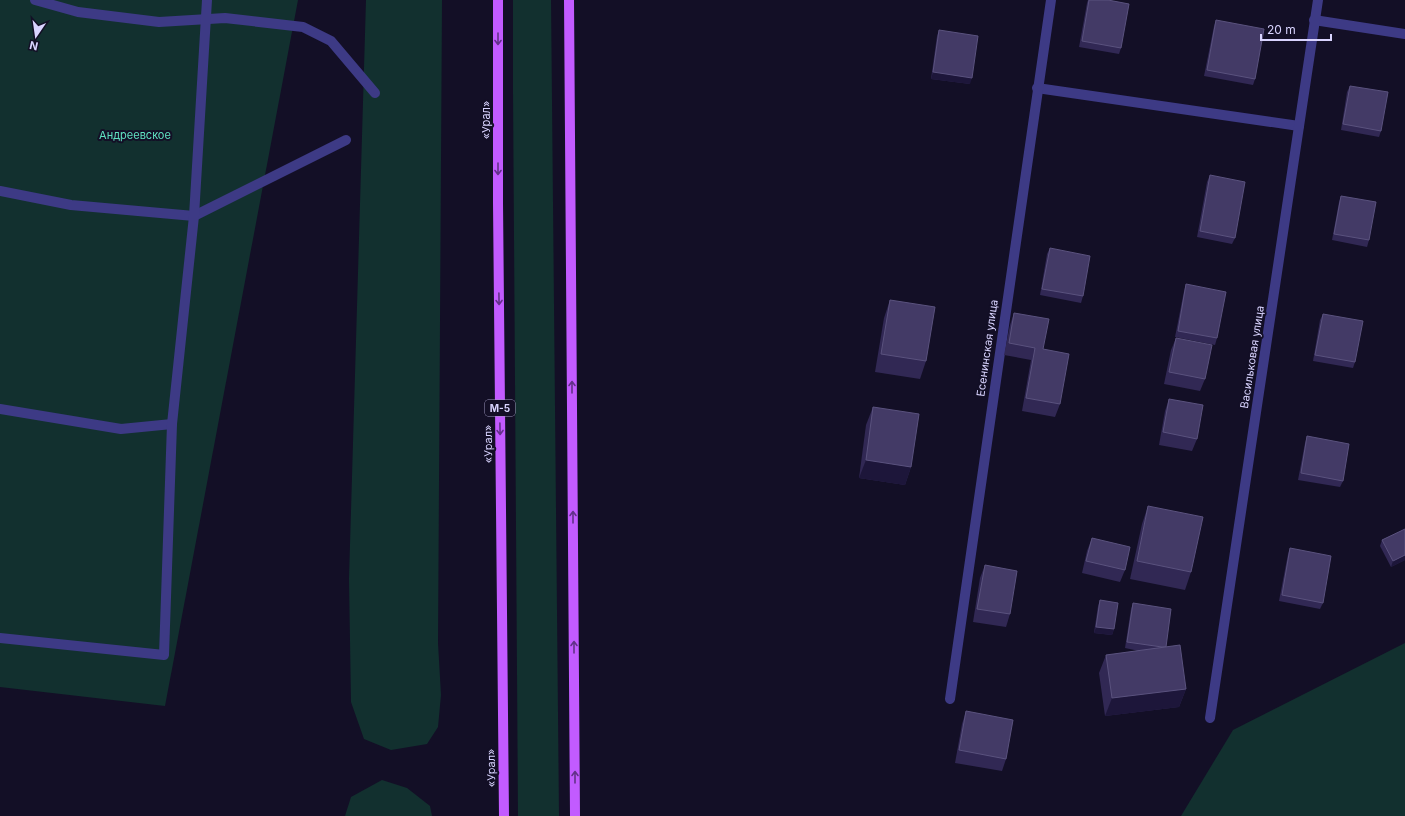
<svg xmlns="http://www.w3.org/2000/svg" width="1405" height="816" font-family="Inter,sans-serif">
<rect width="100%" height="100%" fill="#130f26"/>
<g fill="#12302f">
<path d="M0,0h298l-133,706 -165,-19z"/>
<path d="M366,0h76l-4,643 3,52 -3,32 -11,17 -36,6 -27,-11 -13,-37 -2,-123z"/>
<path d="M513,0h38l8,816h-41l-5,-726z"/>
<path d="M1405,643v173h-224l52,-86z"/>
<path d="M382,780l25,8 23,18 2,10h-87l6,-19z"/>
</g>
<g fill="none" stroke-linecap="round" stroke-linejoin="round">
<g stroke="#3d3a85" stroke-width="10">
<path d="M35,0l43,12 81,10 66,-4 78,9 28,14 44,52"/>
<path d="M1314,20l91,14"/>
<path d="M1037,88l262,38"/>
<path d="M0,191l71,14 123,11 152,-76"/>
<path d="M0,409l121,20 51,-5"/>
<path d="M0,638l164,17 8,-231 22,-208 13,-216"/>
</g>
<g stroke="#3d3a85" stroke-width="10">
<path d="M950,699l101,-699"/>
<path d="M1210,718l108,-718"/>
</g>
<g stroke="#c25bff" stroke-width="10">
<path d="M498,0v203l6,613"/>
<path d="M569,0l6,816"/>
</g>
</g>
<g fill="#312854">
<path d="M1088,0h20l13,48 -2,6 -40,-7 8,-44z"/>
<path d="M1216,20l39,59 -2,6 -49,-9 10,-50z"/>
<path d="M939,30l31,54 -39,-5 6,-43z"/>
<path d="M1350,86l31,45 -2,6 -38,-7 6,-38z"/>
<path d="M1210,175l25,63 -3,6 -35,-7 10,-55z"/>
<path d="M1341,196l28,44 -2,7 -35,-7 7,-38z"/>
<path d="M1050,248l33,48 -2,7 -41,-8 7,-41z"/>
<path d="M1186,284l31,54 -2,7 -40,-8 9,-46z"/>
<path d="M890,300l36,61 -6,18 -45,-7 9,-54z"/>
<path d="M1014,313l29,36 17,55 -5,13 -33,-6 9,-51 -27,-5 6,-30z"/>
<path d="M1323,314l32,48 -2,6 -40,-7 7,-41z"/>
<path d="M1176,338l29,41 -5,12 -36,-7 7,-34z"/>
<path d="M1169,399l28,40 -5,12 -33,-6 6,-34z"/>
<path d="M873,407l38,60 -6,18 -46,-7 7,-53z"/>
<path d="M1307,436l36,45 -3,6 -42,-7 7,-37z"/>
<path d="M1148,506l43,66 -6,18 -55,-11 12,-55z"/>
<path d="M1405,529v31l-14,7 -11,-21 2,-6z"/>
<path d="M1092,538l33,32 -5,12 -38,-9 5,-22z"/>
<path d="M1290,548l33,55 -3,6 -41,-8 9,-47z"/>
<path d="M985,565l25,49 -4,13 -33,-5 7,-44z"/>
<path d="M1100,600l14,29 -2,6 -18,-2 4,-27z"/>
<path d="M1133,603l33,44 20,42 -7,18 -74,9 -6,-43 7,-18 33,-4 -14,-3 6,-39z"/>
<path d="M966,711l40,48 -4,12 -47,-8 7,-39z"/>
</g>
<g fill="#1d163a">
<path d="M933,72l39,6 -2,6 -39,-5z"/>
<path d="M866,460l45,7 -6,18 -46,-7z"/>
<path d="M1405,555v5l-14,7 2,-6z"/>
<path d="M1096,627l18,2 -2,6 -18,-2z"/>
<path d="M1186,689l-7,18 -74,9 7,-18z"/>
</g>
<g fill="#433a66" stroke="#5a527e">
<path d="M1089,0h19l21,4 -8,44 -39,-7z"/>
<path d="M1216,20l48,9 -9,50 -48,-9z"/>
<path d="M939,30l39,6 -6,42 -39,-6z"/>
<path d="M1350,86l38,6 -7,39 -38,-7z"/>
<path d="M1210,175l35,7 -10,56 -35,-7z"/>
<path d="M1341,196l35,6 -7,38 -35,-6z"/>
<path d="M1050,248l40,8 -7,40 -41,-7z"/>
<path d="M1186,284l40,8 -9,46 -39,-7z"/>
<path d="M890,300l45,7 -9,54 -45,-7z"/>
<path d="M1014,313l35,6 -6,30 26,5 -9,50 -34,-6 9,-50 -26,-5z"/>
<path d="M1323,314l40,7 -8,41 -40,-7z"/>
<path d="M1176,338l36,7 -7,34 -36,-7z"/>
<path d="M1169,399l34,6 -6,34 -34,-7z"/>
<path d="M873,407l46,7 -8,53 -45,-7z"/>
<path d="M1307,436l42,8 -6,37 -42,-8z"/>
<path d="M1148,506l55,11 -12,55 -54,-11z"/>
<path d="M1405,529v26l-12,6 -11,-21z"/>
<path d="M1092,538l38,9 -5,23 -39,-9z"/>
<path d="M1290,548l41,8 -8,47 -41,-8z"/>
<path d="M985,565l32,6 -7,43 -33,-5z"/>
<path d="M1100,600l18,3 -4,26 -18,-2z"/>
<path d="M1133,603l38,6 -5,38h-4l-35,-5z"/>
<path d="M1180,645l6,44 -74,9 -6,-43z"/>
<path d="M966,711l47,9 -7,39 -47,-9z"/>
</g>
<defs><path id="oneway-shaft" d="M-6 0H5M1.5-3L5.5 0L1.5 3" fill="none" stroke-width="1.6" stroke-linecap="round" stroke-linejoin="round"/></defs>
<g stroke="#623188">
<use href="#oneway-shaft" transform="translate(498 39) rotate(90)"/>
<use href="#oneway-shaft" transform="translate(498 169) rotate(90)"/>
<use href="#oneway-shaft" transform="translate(499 299) rotate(89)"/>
<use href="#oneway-shaft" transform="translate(572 387) rotate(-90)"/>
<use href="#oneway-shaft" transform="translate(500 429) rotate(89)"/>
<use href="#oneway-shaft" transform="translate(573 517) rotate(-90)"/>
<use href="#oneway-shaft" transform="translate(574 647) rotate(-90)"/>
<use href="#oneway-shaft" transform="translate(575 777) rotate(-90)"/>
</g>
<g text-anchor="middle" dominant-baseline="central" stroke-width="4" stroke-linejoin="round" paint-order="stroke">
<rect fill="#130f26" stroke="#9e99be" stroke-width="1" x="485" y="400" width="30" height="16" rx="3"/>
<g font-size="10" font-weight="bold" fill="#d9d4ff">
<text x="500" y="408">М-5</text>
</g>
<g font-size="11" fill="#d9d4ff" stroke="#130f26">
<text transform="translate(486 120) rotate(-90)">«Урал»</text>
<text transform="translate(987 348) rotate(-82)">Есенинская улица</text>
<text transform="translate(1252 357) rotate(-81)">Васильковая улица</text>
<text transform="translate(488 444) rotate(-91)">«Урал»</text>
<text transform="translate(491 768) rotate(-91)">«Урал»</text>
</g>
<g font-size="11" fill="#5fe0c0" stroke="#130f26">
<text x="135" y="135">Андреевское</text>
</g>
</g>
<g transform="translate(36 36) rotate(193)" stroke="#130f26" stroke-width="3" paint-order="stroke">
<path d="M0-3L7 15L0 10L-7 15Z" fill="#d9d4ff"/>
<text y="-6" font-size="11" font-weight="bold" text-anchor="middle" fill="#d9d4ff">N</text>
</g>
<path d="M1261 34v6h70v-6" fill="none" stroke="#d9d4ff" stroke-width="2"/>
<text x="1267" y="34" font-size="12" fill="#d9d4ff" stroke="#130f26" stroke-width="3" paint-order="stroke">20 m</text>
</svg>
